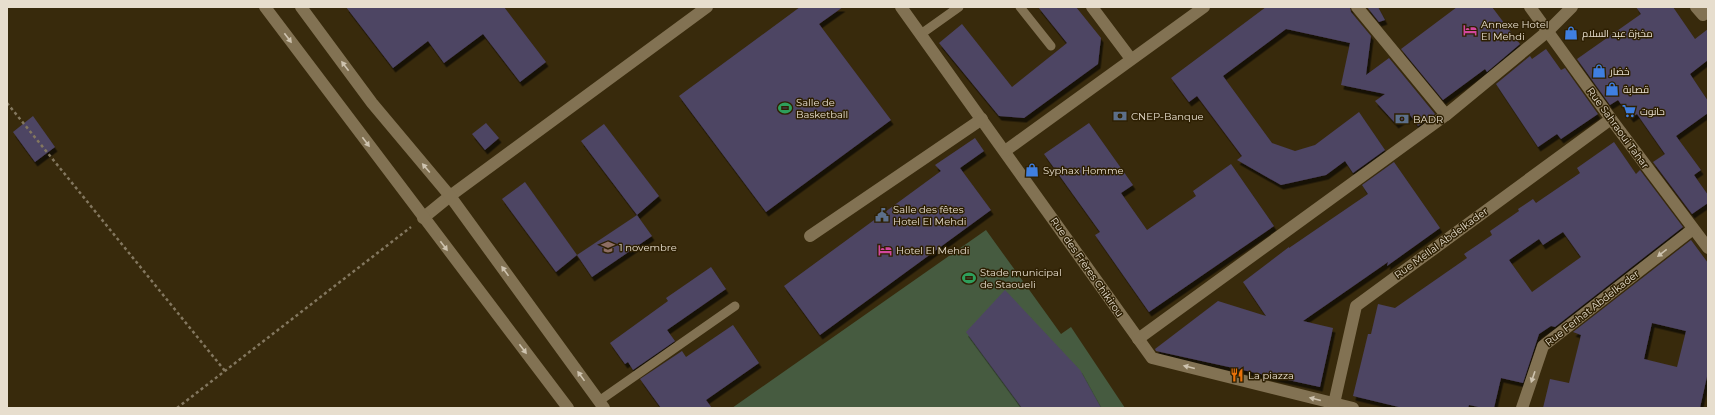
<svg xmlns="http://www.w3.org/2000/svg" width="1715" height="415" font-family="Montserrat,Cairo,sans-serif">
<defs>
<filter id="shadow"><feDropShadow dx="2.5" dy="4.5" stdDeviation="0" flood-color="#0009"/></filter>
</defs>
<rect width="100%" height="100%" fill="#382a0c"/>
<path fill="#465b40" d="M986,230l75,104 10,-7 54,81h-393z"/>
<g fill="#4d4464" fill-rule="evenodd" filter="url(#shadow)">
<path d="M346,7h158l42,55 -26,20 -37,-48 -39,29 -16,-22 -35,27z"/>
<path d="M800,7h43l-24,17 72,96 -125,92 -87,-116z"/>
<path d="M1038,7h38l25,31 -3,26 -74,54 -25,-2 -60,-73 23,-19 50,63 55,-44z"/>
<path d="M1266,7h84l1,5 20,24 -5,39 23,-17 46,56 -17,12 -8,-11 -14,9 -21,-23 10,-7 -44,-9 9,-42 -64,-14 -63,47 49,67 23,8 20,-6 44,-33 26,38 -32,23 -8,-12 -19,14 -45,10 -44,-25 5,-4 -45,-60 -8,6 -18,-24z"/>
<path d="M1367,7h11l7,13 -6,2z"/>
<path d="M1457,7h35l28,37 -33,28 -2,-3 -42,31 -42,-51z"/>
<path d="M1636,7h37l22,32 13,-10v31l-18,14 18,27v12l-32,23 25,34 -7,5 14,20v8l-16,11 -39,-52 12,-8 -28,-40 -6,4 -13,-18 -8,5 -33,-46 64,-45z"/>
<path d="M1546,49l15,21 4,-2 33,46 -37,25 -4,-5 -19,13 -42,-63 34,-28 2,3z"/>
<path d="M33,116l22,31 -20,15 -22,-30z"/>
<path d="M486,123l13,15 -14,12 -13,-16z"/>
<path d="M1089,123l44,62 -12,8 26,37 49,-34 -3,-5 38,-27 43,62 -125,86 -54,-77 5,-3 -56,-78z"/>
<path d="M604,124l55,72 -22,19 -56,-74z"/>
<path d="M975,138l9,13 -24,17 31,42 -171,125 -36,-49 157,-115 -6,-6z"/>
<path d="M1614,142l22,32 4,-4 43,57 -128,100 -4,-1 -12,8 -16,49 -22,-5 -7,30h-11l-14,-3 -1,3h-65l-50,-12 15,-62h3l7,-30 17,4 72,-50 -3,-4 28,-19 -2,-4 29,-20 -1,-2 15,-10 3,4 44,-30 -3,-5zM1563,232l18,25 -49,35 -23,-32 30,-21 4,6z"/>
<path d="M1394,162l46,66 -53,38 1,-4 -85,59 30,7 -13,59 -164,-36 -1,-2 63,-48 48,15 -23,-34 46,-35v1l79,-54 -6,-9z"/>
<path d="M525,182l52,73 -21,17 -54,-73z"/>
<path d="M637,215l15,21 -60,41 -15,-22z"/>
<path d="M1691,240l17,23v109l-8,36h-157l7,-29 19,4 12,-48 -8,-3zM1652,323l34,8 -9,36 -33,-8z"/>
<path d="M711,267l15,22 -59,41 8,11 -42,29 -5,-8 -3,2 -15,-21 58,-42 -2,-3z"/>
<path d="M1005,290l75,80 21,38h-79l-56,-76z"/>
<path d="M733,325l26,38 -53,37 6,8h-51l-21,-29 42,-28 4,6z"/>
</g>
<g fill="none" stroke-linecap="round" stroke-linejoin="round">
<g stroke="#83775f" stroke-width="2.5" stroke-dasharray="3 3" stroke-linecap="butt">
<path d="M7,103l218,268"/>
<path d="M177,408l234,-181"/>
</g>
<g stroke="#827253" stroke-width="9">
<path d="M1020,7l31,39"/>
<path d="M921,34l38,-27"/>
<path d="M599,401l136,-95"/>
</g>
<g stroke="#827253" stroke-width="12">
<path d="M901,7l251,351 201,50"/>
<path d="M1092,7l39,52"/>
<path d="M1530,7l81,112 97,129"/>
<path d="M1696,7l7,8 5,-4"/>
<path d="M1446,115l102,-84 24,-24"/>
<path d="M1005,151l199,-144"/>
<path d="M423,218l27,-22 257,-189"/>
<path d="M810,236l172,-117"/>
<path d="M1138,339l308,-224 -89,-108"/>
<path d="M1333,408l23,-102 255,-187"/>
<path d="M1522,408l21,-62 150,-117"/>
</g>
<g stroke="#827253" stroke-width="12">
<path d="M265,7l303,401"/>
<path d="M301,7l71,96 78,93 154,212"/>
</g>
</g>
<defs><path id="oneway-solid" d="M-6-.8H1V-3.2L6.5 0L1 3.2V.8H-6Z"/></defs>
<g fill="#cec3af">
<use href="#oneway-solid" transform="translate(288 38) rotate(53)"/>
<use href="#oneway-solid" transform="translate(345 66) rotate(-127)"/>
<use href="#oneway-solid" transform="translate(366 142) rotate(53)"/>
<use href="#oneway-solid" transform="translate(426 168) rotate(-130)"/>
<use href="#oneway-solid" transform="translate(444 246) rotate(53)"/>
<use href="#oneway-solid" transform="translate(1662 253) rotate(142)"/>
<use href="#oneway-solid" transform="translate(505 271) rotate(-126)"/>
<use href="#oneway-solid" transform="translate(523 349) rotate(53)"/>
<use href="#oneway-solid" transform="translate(1189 367) rotate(-166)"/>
<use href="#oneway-solid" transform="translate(581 376) rotate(-126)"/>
<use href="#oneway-solid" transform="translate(1533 377) rotate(109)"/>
<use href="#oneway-solid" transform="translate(1315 399) rotate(-166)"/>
</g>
<defs>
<g id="hotel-bare" transform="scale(1.08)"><path d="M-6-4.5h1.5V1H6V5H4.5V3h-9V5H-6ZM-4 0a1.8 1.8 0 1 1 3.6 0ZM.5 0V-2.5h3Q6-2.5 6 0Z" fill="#d1479c" stroke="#2e2003" stroke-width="2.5" paint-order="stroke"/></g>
<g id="shop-bare" transform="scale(1.08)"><path d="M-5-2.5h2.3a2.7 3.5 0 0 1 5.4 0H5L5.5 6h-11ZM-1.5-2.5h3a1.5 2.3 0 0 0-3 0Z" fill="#3f7fe0" stroke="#2e2003" stroke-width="2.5" paint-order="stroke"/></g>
<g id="stadium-bare" transform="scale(1.08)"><path d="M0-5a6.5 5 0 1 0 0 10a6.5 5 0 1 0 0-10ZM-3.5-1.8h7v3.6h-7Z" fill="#2e9e5b" stroke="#2e2003" stroke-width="2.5" paint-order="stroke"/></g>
<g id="supermarket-bare" transform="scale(1.08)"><path d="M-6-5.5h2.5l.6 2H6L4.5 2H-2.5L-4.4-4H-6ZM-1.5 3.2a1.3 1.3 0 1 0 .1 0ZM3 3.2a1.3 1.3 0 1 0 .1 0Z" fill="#3f7fe0" stroke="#2e2003" stroke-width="2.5" paint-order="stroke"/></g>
<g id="bank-bare" transform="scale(1.08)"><path d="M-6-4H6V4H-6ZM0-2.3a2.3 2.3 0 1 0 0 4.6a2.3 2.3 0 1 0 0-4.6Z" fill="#5c6f8a" stroke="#2e2003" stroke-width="2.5" paint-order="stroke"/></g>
<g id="civic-bare" transform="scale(1.08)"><path d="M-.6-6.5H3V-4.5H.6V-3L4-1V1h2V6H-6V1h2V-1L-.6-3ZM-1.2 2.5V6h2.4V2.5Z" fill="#5c6f8a" stroke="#2e2003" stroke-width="2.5" paint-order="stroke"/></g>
<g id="school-bare" transform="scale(1.08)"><path d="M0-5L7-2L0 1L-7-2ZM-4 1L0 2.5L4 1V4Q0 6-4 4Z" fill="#8d6e63" stroke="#2e2003" stroke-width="2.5" paint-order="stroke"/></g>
<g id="restaurant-bare" transform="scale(1.08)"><path d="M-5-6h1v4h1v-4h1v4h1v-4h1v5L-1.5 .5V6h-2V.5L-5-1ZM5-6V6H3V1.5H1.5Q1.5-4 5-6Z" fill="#e8710a" stroke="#2e2003" stroke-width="2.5" paint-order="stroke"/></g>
</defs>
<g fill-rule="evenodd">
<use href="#hotel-bare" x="1470" y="30"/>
<use href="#shop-bare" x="1571" y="33"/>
<use href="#shop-bare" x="1599" y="71"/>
<use href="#shop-bare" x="1612" y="89"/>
<use href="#stadium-bare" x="785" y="108"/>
<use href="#supermarket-bare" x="1629" y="111"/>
<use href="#bank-bare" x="1120" y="116"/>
<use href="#bank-bare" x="1402" y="119"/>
<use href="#shop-bare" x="1032" y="170"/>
<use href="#civic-bare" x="882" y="215"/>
<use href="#school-bare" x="608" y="247"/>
<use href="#hotel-bare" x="885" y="250"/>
<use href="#stadium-bare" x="969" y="278"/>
<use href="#restaurant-bare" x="1237" y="375"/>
</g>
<g text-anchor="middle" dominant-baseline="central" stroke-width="3" stroke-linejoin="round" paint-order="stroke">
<g font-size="10" fill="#e7dece" stroke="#2e2003" text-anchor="start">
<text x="1481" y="24">Annexe Hotel<tspan x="1481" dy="12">El Mehdi</tspan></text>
<text x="1582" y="33">مخبزة عبد السلام</text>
<text x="1610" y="71">خضار</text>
<text x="1623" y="89">قصابة</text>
<text x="796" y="102">Salle de<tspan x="796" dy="12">Basketball</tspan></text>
<text x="1640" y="111">حانوت</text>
<text x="1131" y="116">CNEP-Banque</text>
<text x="1413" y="119">BADR</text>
<text x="1043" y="170">Syphax Homme</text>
<text x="893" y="209">Salle des fêtes<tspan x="893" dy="12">Hotel El Mehdi</tspan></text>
<text x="619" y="247">1 novembre</text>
<text x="896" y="250">Hotel El Mehdi</text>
<text x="980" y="272">Stade municipal<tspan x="980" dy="12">de Staoueli</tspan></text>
<text x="1248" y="375">La piazza</text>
</g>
<g font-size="10" fill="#e7dece" stroke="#2e2003">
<text transform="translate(1618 128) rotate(54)">Rue Sahraoui Tahar</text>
<text transform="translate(1441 243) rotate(-36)">Rue Mellal Abdelkader</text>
<text transform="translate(1087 267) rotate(55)">Rue des Frères Chikirou</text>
<text transform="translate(1592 308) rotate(-38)">Rue Ferhat Abdelkader</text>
</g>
</g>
<rect width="1715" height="415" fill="none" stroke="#e7dece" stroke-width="16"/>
</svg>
